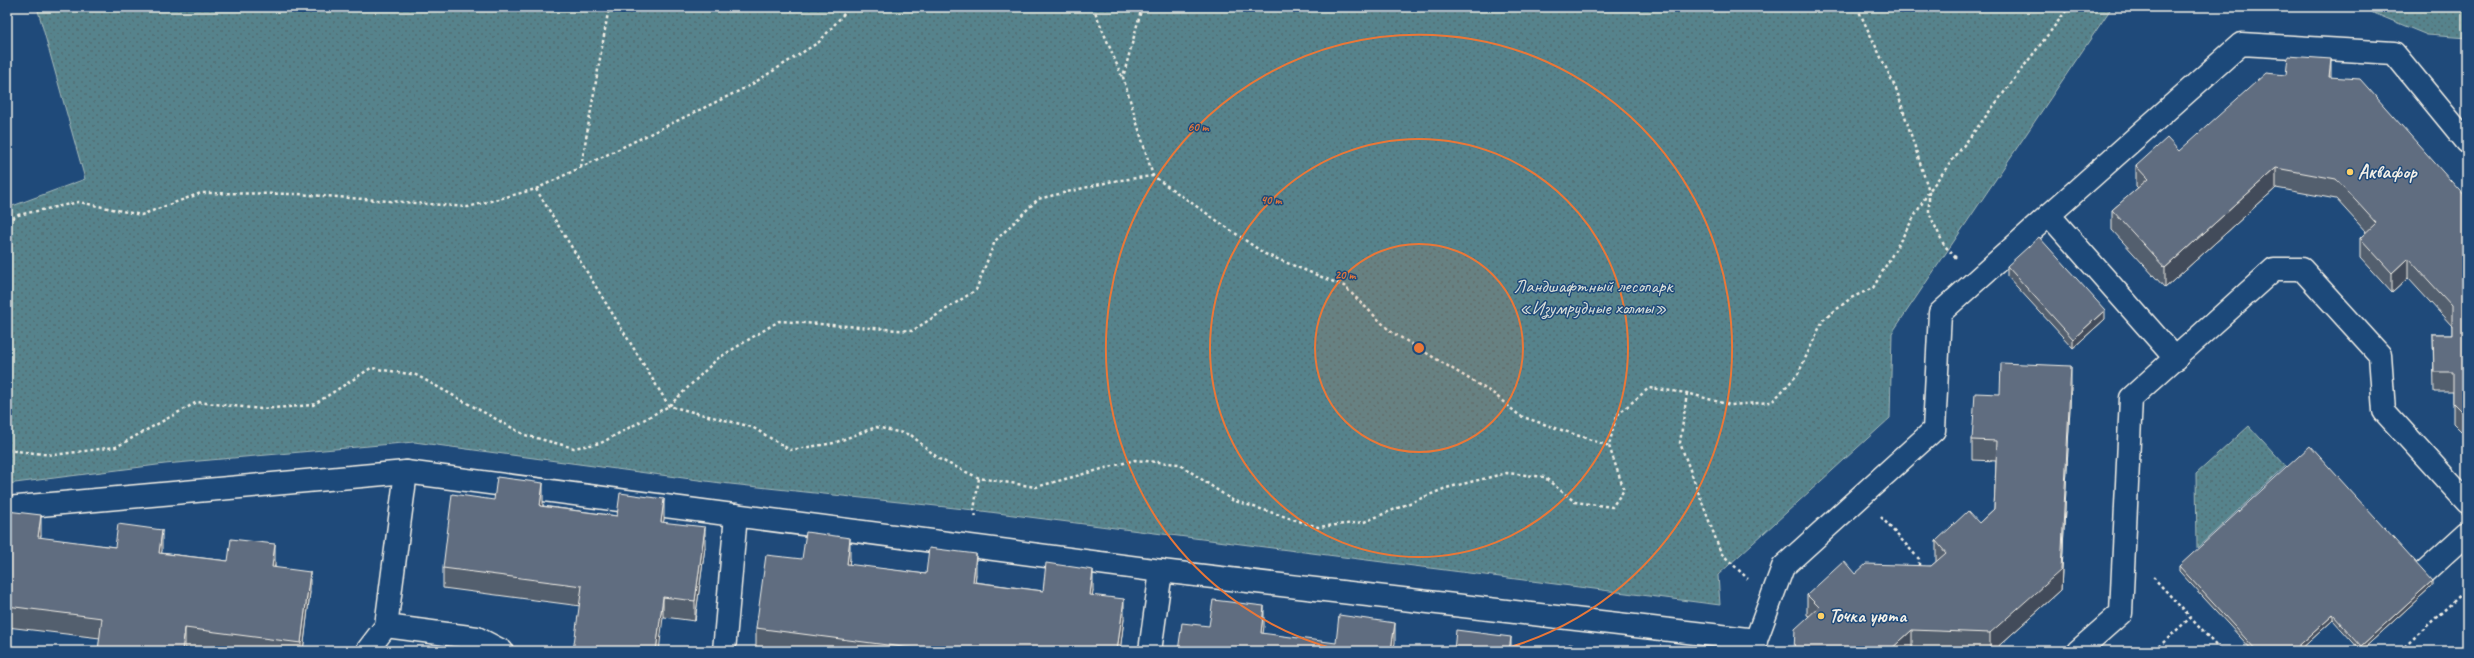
<svg xmlns="http://www.w3.org/2000/svg" width="2474" height="658" font-family="Caveat,sans-serif">
<defs>
<pattern id="park-dots" width="8" height="8" patternUnits="userSpaceOnUse"><rect width="8" height="8" fill="#57838c"/><path d="M2 2h.1M6 6h.1" fill="none" stroke="#516b70" stroke-width="1.8" stroke-linecap="round"/></pattern>
</defs>
<rect width="100%" height="100%" fill="#1f4a7a"/>
<filter id="ink" filterUnits="userSpaceOnUse"><feTurbulence type="fractalNoise" baseFrequency=".025" numOctaves="2"/><feDisplacementMap in="SourceGraphic" scale="8" xChannelSelector="R" yChannelSelector="G"/><feConvolveMatrix kernelMatrix="1 2 1 2 8 2 1 2 1" color-interpolation-filters="sRGB"/></filter>
<g filter="url(#ink)">
<g fill="url(#park-dots)" stroke="#a6baba">
<path d="M37,7h2075l-220,326 -2,85 -172,157 2,30 -746,-95 -253,-27 -307,-41 -249,22 -158,20v-276l78,-29z"/>
<path d="M2359,7h108v31l-40,-3z"/>
<path d="M2249,426l37,40 -89,82 -1,-74z"/>
</g>
<g fill="none" stroke-linecap="round" stroke-linejoin="round">
<g stroke="#f4f1e8" stroke-width="25">
<g id="minor">
<path d="M2176,359l-127,-144 192,-171 153,9 73,89"/>
<path d="M7,508l399,-36 755,99 595,69"/>
<path d="M2422,574l45,-41"/>
<path d="M386,626l91,12 25,13"/>
<path d="M367,651l19,-25 20,-154"/>
<path d="M724,651l12,-136"/>
<path d="M1150,651l11,-80"/>
<path d="M1755,651l1,-11 27,-73 151,-137 6,-117 109,-98"/>
<path d="M2078,651l43,-38 10,-215 143,-129h28l78,86 4,56 83,91"/>
</g>
</g>
<g stroke="#f4f1e8" stroke-width="2.5" stroke-dasharray="3 3" stroke-linecap="butt">
<path d="M1093,7l29,70"/>
<path d="M1142,7l-19,70 30,99 112,78 79,32 46,45 104,63 26,22 89,30"/>
<path d="M1857,7l40,84 32,100v22l15,32 13,14"/>
<path d="M581,167l28,-160"/>
<path d="M536,189l133,217 83,21 38,23 44,-7 42,-16 35,8 28,24 40,19 57,9 99,-27 44,4 53,36 86,27 46,-5 82,-34 61,-15 37,4 31,25 37,5 12,-17 -15,-44 7,-30 33,-28 38,5 43,12 42,-3 26,-28 25,-54 28,-22 22,-10 56,-97 140,-184"/>
<path d="M7,221l11,-6 61,-13 62,13 60,-22 97,1 170,13 68,-18 213,-103 70,-44 31,-35"/>
<path d="M1687,393l-7,50 41,110 27,26"/>
<path d="M7,450l46,5 63,-8 81,-45 64,7 52,-4 58,-37 45,7 109,60 49,13 27,-5 68,-37 48,-47 62,-38 133,10 64,-41 19,-49 43,-42 75,-18 40,-5"/>
<path d="M976,517l-2,-7 5,-32"/>
<path d="M1881,517l38,42v8"/>
<path d="M2153,577l68,74"/>
<path d="M2154,651l36,-33"/>
<path d="M2400,651l67,-62"/>
</g>
<use href="#minor" stroke="#1f4a7a" stroke-width="22"/>
</g>
<g fill="#535e6e" stroke="#f4f1e8">
<path d="M2331,77l136,122v238l-14,-14v-31h-19l-1,-58h19v-8l-44,-48 -16,15 -32,-35v-20l6,-6 -30,-33 -60,-11 -111,100 -53,-58v-20l26,-22 -2,-2v-20l43,-15z"/>
<path d="M2007,266l98,53 -32,29 -66,-72z"/>
<path d="M2071,386l-10,204 -68,61h-54l-27,-1 -1,1h-117l15,-35 -2,-1v-20l48,-21 76,-8 5,-4v-21l43,-18 15,-14 2,-48 -24,-1v-20l28,-46z"/>
<path d="M543,504v2l74,10 47,3 -1,3 42,25 -10,74 -252,-33v-20z"/>
<path d="M7,511l34,24 -1,3 75,9 47,3 -1,3 67,8 47,3v3l35,25 -7,59h-93l-25,-3v3h-87l2,-13 -93,-11z"/>
<path d="M850,558l-1,7 77,9h50l-1,8 68,9 50,-1 -1,5 32,24 -4,32h-344l-20,-3v-20z"/>
<path d="M2179,566l253,20 -71,65 -28,-31 -34,31h-46l-74,-80z"/>
</g>
<g fill="#434c5a" stroke="#f4f1e8">
<path d="M2331,59v20l-2,-2z"/>
<path d="M2276,168v20l-111,100v-20z"/>
<path d="M2408,258v20l-16,15v-20z"/>
<path d="M2105,310v9l-32,29v-9z"/>
<path d="M2071,366v20l-10,204 -68,61h-3v-18z"/>
<path d="M543,483v21l-3,22v-20z"/>
<path d="M664,499v20l-3,23v-20z"/>
<path d="M41,515v20l-3,22v-20z"/>
<path d="M705,527v20l-10,74v-20z"/>
<path d="M162,530v20l-3,23v-20z"/>
<path d="M850,538v20l-3,26v-20z"/>
<path d="M275,544v20l-3,23v-20z"/>
<path d="M976,554v20l-3,28v-20z"/>
<path d="M1093,570v20l-3,25v-20z"/>
<path d="M310,572v20l-7,59h-2v-8z"/>
<path d="M2432,581v5l-71,65v-5z"/>
<path d="M663,597v20l-4,34h-3z"/>
<path d="M1124,599v20l-4,32h-3z"/>
<path d="M1264,606v20l-3,25v-18z"/>
<path d="M2333,615v5l-34,31h-6z"/>
<path d="M1395,623v20l-2,8h-2z"/>
<path d="M185,628v23h-3z"/>
<path d="M1912,630v20l-1,1h-22z"/>
<path d="M1511,637v14h-2z"/>
</g>
<g fill="#606d80" stroke="#f4f1e8">
<path d="M2288,56l43,3 -2,18 31,2 107,120v218l-14,-14v-31h-19l-1,-38h19v-28l-44,-48 -16,15 -32,-35 16,-15 -40,-44 -60,-11 -111,100 -53,-58 36,-31 -12,-13 31,-28 12,13 87,-78 20,2z"/>
<path d="M2039,237l66,73 -32,29 -66,-73z"/>
<path d="M2001,363l70,3 -10,204 -71,63 -78,-3 -23,21h-95l1,-22 24,-22 -12,-12 37,-34 11,13 11,-10 65,2 15,-13 -10,-12 32,-30 11,12 15,-14 3,-68 -25,-1 3,-47 25,1z"/>
<path d="M2310,446l122,135 -71,65 -28,-31 -40,36h-36l-78,-85z"/>
<path d="M497,477l46,6 -3,23 77,10 3,-23 44,6 -3,23 44,5 -10,74 -32,-4 -7,54h-83l9,-65 -139,-18 9,-74 42,6z"/>
<path d="M7,511l34,4 -3,22 77,10 3,-23 44,6 -3,23 69,8 3,-22 44,5 -3,23 38,5 -9,71 -116,-15 -3,23h-84l4,-33 -95,-12z"/>
<path d="M806,532l44,6 -3,26 79,10 3,-26 47,6 -3,28 70,9 3,-28 47,7 -3,25 34,4 -7,52h-200l1,-2 -162,-21 10,-73 36,4z"/>
<path d="M1213,600l51,6 -3,27 75,10 3,-28 56,8 -4,27 7,1h-220l4,-28 27,3z"/>
<path d="M1456,630l55,7 -2,14h-55z"/>
<path d="M1569,644l52,7h-53z"/>
</g>
</g>
<circle cx="1419" cy="348" r="104" fill="#ea7738" fill-opacity=".12"/>
<g fill="none" stroke="#ea7738" stroke-width="2">
<circle cx="1419" cy="348" r="104"/>
<circle cx="1419" cy="348" r="209"/>
<path d="M1338 650A313 313 0 1 1 1500 650"/>
</g>
<g fill="#ffd166" stroke="#1f4a7a" stroke-width="1.5">
<circle cx="2350" cy="172" r="4"/>
<circle cx="1821" cy="616" r="4"/>
</g>
<g text-anchor="middle" dominant-baseline="central" stroke-width="3" stroke-linejoin="round" paint-order="stroke">
<g font-size="19" font-weight="bold" fill="#f4f1e8" stroke="#1f4a7a" text-anchor="start">
<text x="2358" y="172">Аквафор</text>
<text x="1829" y="616">Точка уюта</text>
</g>
<g font-size="19" fill="#dce0da" stroke="#1f4a7a">
<text x="1593" y="286">Ландшафтный лесопарк<tspan x="1593" dy="22">«Изумрудные холмы»</tspan></text>
</g>
</g>
<circle cx="1419" cy="348" r="6" fill="#ea7738" stroke="#1f4a7a" stroke-width="2"/>
<g font-size="12" text-anchor="middle" font-weight="bold" fill="#ea7738" stroke="#1f4a7a" stroke-width="3" stroke-linejoin="round" paint-order="stroke">
<text x="1198" y="131">60 m</text>
<text x="1271" y="204">40 m</text>
<text x="1345" y="279">20 m</text>
</g>
<rect width="2474" height="658" fill="none" stroke="#1f4a7a" stroke-width="24"/>
<rect x="12" y="12" width="2450" height="634" fill="none" stroke="#f4f1e8" stroke-width="1.5" filter="url(#ink)"/>
</svg>
